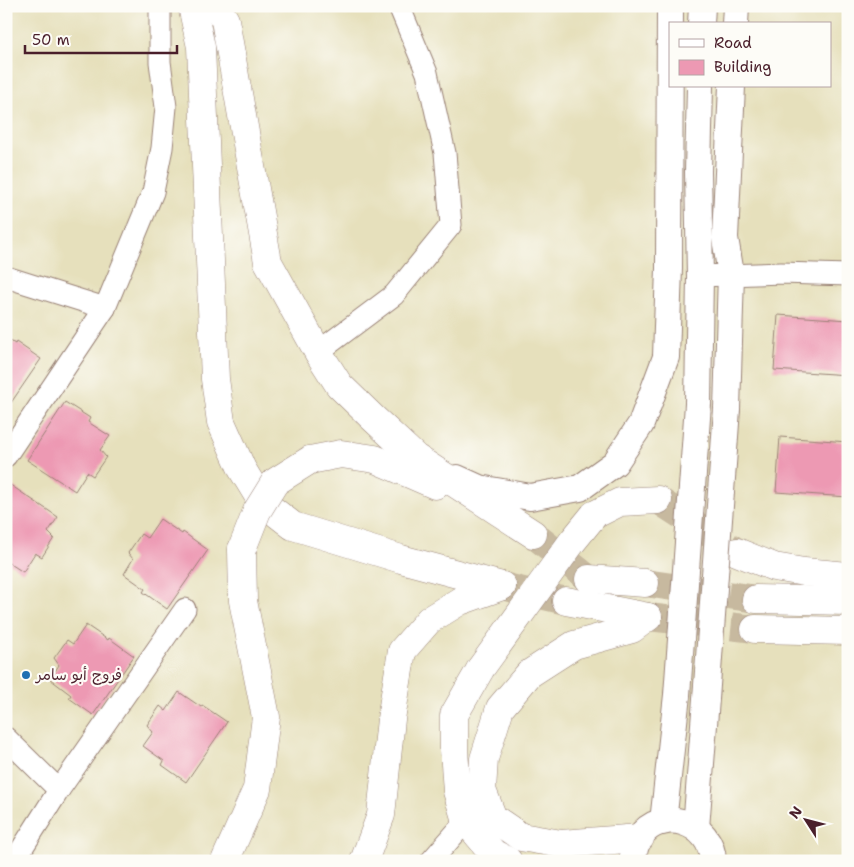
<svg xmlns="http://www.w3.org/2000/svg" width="854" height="867" font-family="'Shantell Sans','Playpen Sans Arabic',sans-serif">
<rect width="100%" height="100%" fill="#fdfcf7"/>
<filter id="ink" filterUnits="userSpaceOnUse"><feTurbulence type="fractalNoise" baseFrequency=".02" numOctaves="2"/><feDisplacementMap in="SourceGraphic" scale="10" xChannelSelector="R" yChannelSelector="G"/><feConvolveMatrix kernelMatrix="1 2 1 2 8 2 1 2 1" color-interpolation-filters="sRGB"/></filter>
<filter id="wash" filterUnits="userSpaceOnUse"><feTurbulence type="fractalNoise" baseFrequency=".0096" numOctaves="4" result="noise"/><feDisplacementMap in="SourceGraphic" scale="20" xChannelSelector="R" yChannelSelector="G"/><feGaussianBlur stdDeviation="1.12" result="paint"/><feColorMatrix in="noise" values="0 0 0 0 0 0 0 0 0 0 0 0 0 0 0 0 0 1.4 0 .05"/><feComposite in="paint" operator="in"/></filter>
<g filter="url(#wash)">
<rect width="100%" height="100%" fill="#e6e0bc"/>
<g id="blocks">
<g fill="#ed99b3">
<path d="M778,315l70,5v55l-74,-5z"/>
<path d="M6,338l9,6 1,-2 25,17 -35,51z"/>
<path d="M65,402l25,16 -2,4 22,14 -10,14 6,7 -13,19 -6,-4 -12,19 -48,-31z"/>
<path d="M780,437l68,5v55l-72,-5z"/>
<path d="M6,482l52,35 -10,15 6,6 -12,19 -7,-4 -12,19 -17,-11z"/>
<path d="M160,519l22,15 1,-2 25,18 -41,59 -24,-17 2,-3 -21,-15 9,-15 -5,-6 13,-19 6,4z"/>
<path d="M86,625l22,15 1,-2 25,18 -41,59 -24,-17 2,-3 -21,-16 9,-14 -5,-7 13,-18 6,4z"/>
<path d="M179,692l22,15 1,-2 25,17 -41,60 -24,-17 2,-4 -21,-15 10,-14 -6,-7 13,-19 6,5z"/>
</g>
</g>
</g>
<g filter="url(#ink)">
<use href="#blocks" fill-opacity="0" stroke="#988074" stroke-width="1"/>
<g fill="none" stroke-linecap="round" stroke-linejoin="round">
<g stroke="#c7b99f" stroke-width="28" stroke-dasharray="28 14" stroke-linecap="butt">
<path d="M658,500l78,51"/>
<path d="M533,534l56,45"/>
<path d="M645,583l111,16"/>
<path d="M502,586l64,15"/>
<path d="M648,617l107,12"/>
</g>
<g stroke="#988074" stroke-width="23">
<g id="minor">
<path d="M700,276l81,-3 67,2"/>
<path d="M6,277l99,31"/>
<path d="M318,352l76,-57 57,-70 -6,-72 -18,-80 -28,-67"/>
<path d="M6,456l99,-148 48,-116 9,-44 4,-41 -6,-45v-56"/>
<path d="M6,738l53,52"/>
<path d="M14,861l45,-71 126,-181"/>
<path d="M431,861l35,-40"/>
</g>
</g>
<g stroke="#988074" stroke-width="28">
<g id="tertiary">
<path d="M701,24l1,-18"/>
<path d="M735,24l1,-18"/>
<path d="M698,404l2,-128 -2,-104 2,-86"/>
<path d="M727,409l4,-135 -6,-36 7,-152"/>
<path d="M457,478l22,10 51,9 50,-9 35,-25 26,-39 25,-67 3,-89 1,-262"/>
<path d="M663,822l14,-127"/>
<path d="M696,828l10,-129"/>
<path d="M632,861c2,-8 3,-16 7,-23 22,-33 73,-16 74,23"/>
</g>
</g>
<g stroke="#988074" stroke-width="29">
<g id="primary">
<path d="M192,6l9,41 14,332 6,43 21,47 20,33 31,24 108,33 101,27"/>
<path d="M216,6l9,14 43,242 50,90 21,33 34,33 43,40 117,76"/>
<path d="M310,460l31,-6 34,5 60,26"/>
<path d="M594,515l26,-13 38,-2"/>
<path d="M737,552l37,15 30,5 44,4"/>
<path d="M589,579l56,4"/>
<path d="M756,599l92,2"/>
<path d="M566,601l82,16"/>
<path d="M755,629l93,2"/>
<path d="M481,668l-27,47v35l3,41 9,30 27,32 15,8"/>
<path d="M640,838l-79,6 -40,-7 -28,-19 -11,-28 2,-31 16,-51 29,-34 45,-29 58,-16 16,-12"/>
<path d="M225,861l32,-72 9,-72 -23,-116 -1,-52"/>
<path d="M364,861l17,-46 10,-96 11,-68 27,-31 31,-19 42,-15"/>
</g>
</g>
<use href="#minor" stroke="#fff" stroke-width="21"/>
<use href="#tertiary" stroke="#fff" stroke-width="26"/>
<use href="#primary" stroke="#fff" stroke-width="28"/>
<g stroke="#988074" stroke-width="28" stroke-linecap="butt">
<g id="tertiary-bridge">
<path d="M677,695l21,-291"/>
<path d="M706,699l21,-290"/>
</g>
</g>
<g stroke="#988074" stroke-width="29" stroke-linecap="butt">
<g id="primary-bridge">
<path d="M242,549l15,-38 18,-29 35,-22"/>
<path d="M481,668l91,-126 22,-27"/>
</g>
</g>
<use href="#tertiary-bridge" stroke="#fff" stroke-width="26"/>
<use href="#primary-bridge" stroke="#fff" stroke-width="28"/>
</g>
</g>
<circle fill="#1f6fb2" stroke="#fdfcf7" stroke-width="2" cx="26" cy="675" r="5"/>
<g text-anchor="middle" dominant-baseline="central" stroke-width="4.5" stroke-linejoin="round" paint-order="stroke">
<g font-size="15" fill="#4a1f2b" stroke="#fdfcf7" text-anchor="start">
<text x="36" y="675">فروج أبو سامر</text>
</g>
</g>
<rect width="854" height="867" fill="none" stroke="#fdfcf7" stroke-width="25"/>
<rect x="669" y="22" width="162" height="65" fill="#fdfcf7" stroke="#b5a4a5"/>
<rect x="679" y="39" width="25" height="8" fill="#ffffff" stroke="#b5a4a5"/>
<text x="714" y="48" font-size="15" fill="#4a1f2b">Road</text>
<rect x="679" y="60" width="25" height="15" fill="#ed99b3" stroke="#b5a4a5"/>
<text x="714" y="72" font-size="15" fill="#4a1f2b">Building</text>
<g transform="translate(806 820) rotate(306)" stroke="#fdfcf7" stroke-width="4" paint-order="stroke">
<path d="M0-4L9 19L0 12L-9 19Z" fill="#4a1f2b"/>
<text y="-8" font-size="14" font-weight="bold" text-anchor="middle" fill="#4a1f2b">N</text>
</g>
<path d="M25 45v8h152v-8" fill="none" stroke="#4a1f2b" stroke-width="2.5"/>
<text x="32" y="45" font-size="15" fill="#4a1f2b" stroke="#fdfcf7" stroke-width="4" paint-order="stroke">50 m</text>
</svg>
